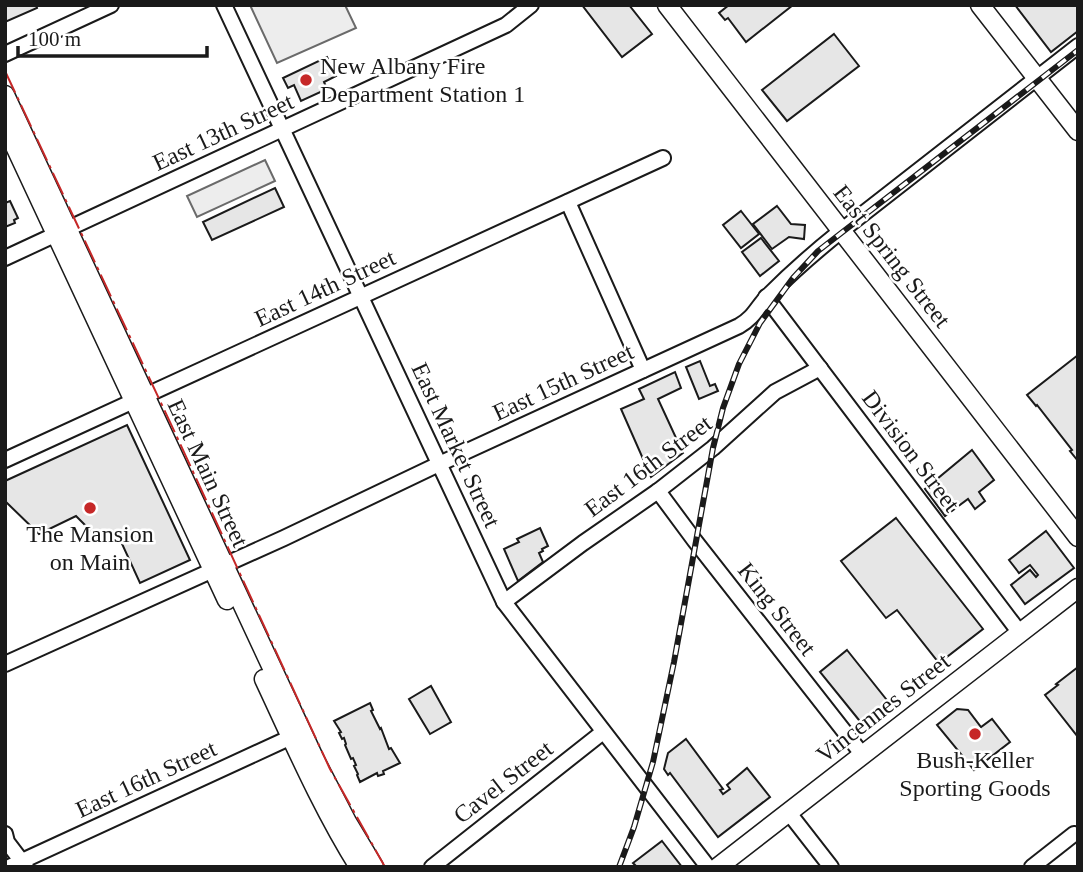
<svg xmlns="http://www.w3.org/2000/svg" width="1083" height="872" viewBox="0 0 1083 872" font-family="'Times New Roman',serif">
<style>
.parking{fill:#ededed;stroke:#6a6a6a;stroke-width:2}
.building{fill:#e6e6e6;stroke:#1a1a1a;stroke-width:2}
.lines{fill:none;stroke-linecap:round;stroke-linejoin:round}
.minor-casing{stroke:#1a1a1a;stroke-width:18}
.major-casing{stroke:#1a1a1a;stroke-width:21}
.minor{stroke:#fff;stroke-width:14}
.major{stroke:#fff;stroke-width:18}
.rail-casing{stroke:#1a1a1a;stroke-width:6}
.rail{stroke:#fff;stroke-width:3.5;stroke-dasharray:10;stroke-linecap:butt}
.power{stroke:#c62828;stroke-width:2;stroke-dasharray:24 5 3.5 5;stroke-linecap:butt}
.poi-dot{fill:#c62828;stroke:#fff;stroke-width:2.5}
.labels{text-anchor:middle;stroke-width:5;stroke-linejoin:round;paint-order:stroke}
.poi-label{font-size:24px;fill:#1a1a1a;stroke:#fff}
.street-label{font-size:24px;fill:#1a1a1a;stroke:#fff}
</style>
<rect width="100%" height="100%" fill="#fff"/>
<g class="parking">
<path d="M250,5H345L356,28L277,63Z"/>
<path d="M265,160L275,181L197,217L187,196Z"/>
</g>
<g class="building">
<path d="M5,5H36L37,8L5,22Z"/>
<path d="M582,5H629L652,34L622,57Z"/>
<path d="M729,5H793L746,42L728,18L725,20L719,13Z"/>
<path d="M1015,5H1078V31L1051,52Z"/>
<path d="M834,34L859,66L787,121L762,90Z"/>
<path d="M327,57L336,76L324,82L327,89L301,101L294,85L288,88L283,78Z"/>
<path d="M275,188L284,207L212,240L203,222Z"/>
<path d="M10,201L18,218L14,220L15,223L5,227V203Z"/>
<path d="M777,206L791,224L805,225L804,239L789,237L772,249L753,224Z"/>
<path d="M741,211L759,234L741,248L723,225Z"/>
<path d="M761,238L779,261L760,276L742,252Z"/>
<path d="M1078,355V461L1070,451L1072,450L1037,405L1036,406L1027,395Z"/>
<path d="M700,361L710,386L715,384L718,391L699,399L686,367Z"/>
<path d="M675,372L681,388L658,399L683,453L651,477L621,409L644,399L639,389Z"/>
<path d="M127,425L190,560L140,583L118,535L102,542L76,516L39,534L5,501V481Z"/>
<path d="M972,450L994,480L979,492L985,501L975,509L968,499L945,516L925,489Z"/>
<path d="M896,518L983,629L939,663L897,610L886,618L841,561Z"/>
<path d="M540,528L548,546L542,549L543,551L539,553L543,562L518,581L504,549L519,542L517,539Z"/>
<path d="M1046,531L1074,568L1025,604L1011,585L1030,570L1036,577L1038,575L1030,565L1019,573L1009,560Z"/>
<path d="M847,650L890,704L863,725L820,672Z"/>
<path d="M1078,667V737L1045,695L1058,685L1056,684Z"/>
<path d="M431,686L451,722L430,734L409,699Z"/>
<path d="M370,703L373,710L371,711L380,729L381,728L389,749L391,748L400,763L383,771L384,774L378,776L377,773L360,782L357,775L358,774L354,766L356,765L353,758L351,759L345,745L346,744L344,738L342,739L339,733L341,732L334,721Z"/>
<path d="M957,709L968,710L981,727L992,719L1010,742L974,770L937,725Z"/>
<path d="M686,739L723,789L720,790L723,794L730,789L727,785L747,768L770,797L718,837L670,773L668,775L664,769L668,753Z"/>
<path d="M662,841L682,867H637L633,863Z"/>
</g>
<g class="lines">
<defs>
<g id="minor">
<path d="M224,5L504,602L708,867"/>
<path d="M5,54L111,5"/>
<path d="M568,202L643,370"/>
<path d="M5,258L506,25L531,5"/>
<path d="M766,297L1020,633"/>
<path d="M5,460L663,158"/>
<path d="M658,491L695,541L862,754"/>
<path d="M504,602L583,543L658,491L713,448L775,392L820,368"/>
<path d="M5,664L284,538L439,464L739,326C756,316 757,306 770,294C792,272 816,251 841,231L1078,46"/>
<path d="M789,813L831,867"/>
<path d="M5,834L7,842L26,867"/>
<path d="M9,867L300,733"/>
<path d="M432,867L603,732"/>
<path d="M1032,867L1074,834"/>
</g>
<g id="major">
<path d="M667,5L1078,537"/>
<path d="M980,5L1078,131"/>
<path d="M5,95L315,760L347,822L374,867"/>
<path d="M5,125L227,600"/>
<path d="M264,679C294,743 322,808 359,867"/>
<path d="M718,867L1078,588"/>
</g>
</defs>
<use href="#minor" class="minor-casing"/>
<use href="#major" class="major-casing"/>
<use href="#minor" class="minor"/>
<use href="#major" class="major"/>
<defs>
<path id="rail" d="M619,867L634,827L653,762L674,662L713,448L723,408L739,364L760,323L793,278L818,251L1078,50"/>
</defs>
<use href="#rail" class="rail-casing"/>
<use href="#rail" class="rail"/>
<path class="power" d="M5,71L177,437L330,769L385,867"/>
</g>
<g class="poi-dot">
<circle cx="306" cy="80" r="7"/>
<circle cx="90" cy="508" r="7"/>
<circle cx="975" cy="734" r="7"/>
</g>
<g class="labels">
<g class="poi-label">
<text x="320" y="74" text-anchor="start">New Albany Fire<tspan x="320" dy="28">Department Station 1</tspan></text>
<text x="90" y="542">The Mansion<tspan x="90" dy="28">on Main</tspan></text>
<text x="975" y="768">Bush-Keller<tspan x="975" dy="28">Sporting Goods</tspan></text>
</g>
<g class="street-label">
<text transform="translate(223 132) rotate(-25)" y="8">East 13th Street</text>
<text transform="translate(892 256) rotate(52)" y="8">East Spring Street</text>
<text transform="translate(325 288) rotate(-25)" y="8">East 14th Street</text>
<text transform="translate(563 382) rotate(-25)" y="8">East 15th Street</text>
<text transform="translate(456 445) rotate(65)" y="8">East Market Street</text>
<text transform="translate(911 451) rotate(53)" y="8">Division Street</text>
<text transform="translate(648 466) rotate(-37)" y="8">East 16th Street</text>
<text transform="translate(208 473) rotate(65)" y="8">East Main Street</text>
<text transform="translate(777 609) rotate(52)" y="8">King Street</text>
<text transform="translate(883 708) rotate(-38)" y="8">Vincennes Street</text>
<text transform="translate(146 779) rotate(-25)" y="8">East 16th Street</text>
<text transform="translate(503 782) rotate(-38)" y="8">Cavel Street</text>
</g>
</g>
<rect width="1083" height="872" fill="none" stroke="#1a1a1a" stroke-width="14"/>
<path d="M18 46v10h189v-10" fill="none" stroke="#1a1a1a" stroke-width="3.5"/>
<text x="28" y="46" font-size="21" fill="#1a1a1a" stroke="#ffffff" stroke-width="5" paint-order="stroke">100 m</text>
</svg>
